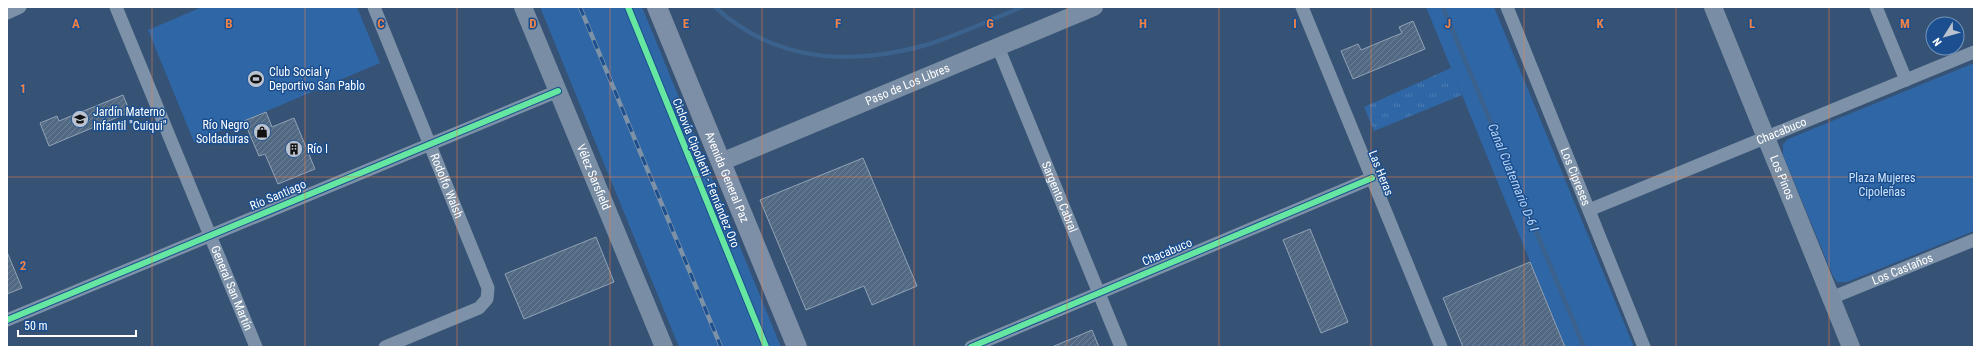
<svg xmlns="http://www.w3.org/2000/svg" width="1981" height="354" viewBox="0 0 1981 354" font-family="'Roboto Condensed',sans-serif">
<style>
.grass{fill:url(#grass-tufts)}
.green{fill:#2f66a5}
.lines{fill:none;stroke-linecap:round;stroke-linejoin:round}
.stream{stroke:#3b618d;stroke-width:4.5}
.building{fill:url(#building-hatch);stroke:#92a2b6}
.street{stroke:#7d92a8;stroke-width:13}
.secondary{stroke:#798da4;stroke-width:18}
.primary{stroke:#7d8ea7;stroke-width:20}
.rail-casing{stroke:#7e92a7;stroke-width:4.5}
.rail{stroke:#1b4f8f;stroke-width:3;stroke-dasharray:9;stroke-linecap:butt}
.cycleway-casing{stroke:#1b4f8f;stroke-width:8}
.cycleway{stroke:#66e7a1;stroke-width:6}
.grid{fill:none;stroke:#ee8249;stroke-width:1;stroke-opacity:0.55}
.labels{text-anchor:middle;stroke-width:3;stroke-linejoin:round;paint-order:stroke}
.poi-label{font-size:12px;fill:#fff;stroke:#1b4f8f;text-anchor:start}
.street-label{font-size:12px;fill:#fff;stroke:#1b4f8f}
.park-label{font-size:12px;fill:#cfe3fa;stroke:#1b4f8f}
.water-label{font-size:13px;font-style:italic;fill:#b5d3f5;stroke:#1b4f8f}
.grid-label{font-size:13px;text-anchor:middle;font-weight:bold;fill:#ee8249;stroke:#1b4f8f;stroke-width:3;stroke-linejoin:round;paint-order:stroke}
</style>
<defs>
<pattern id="grass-tufts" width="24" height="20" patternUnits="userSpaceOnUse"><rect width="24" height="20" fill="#2f66a5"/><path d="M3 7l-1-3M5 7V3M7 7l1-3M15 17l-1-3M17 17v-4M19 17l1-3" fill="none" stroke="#4e7db2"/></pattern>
<pattern id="building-hatch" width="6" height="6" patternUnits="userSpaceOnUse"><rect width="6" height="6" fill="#526984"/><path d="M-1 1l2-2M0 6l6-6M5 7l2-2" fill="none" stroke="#6c8096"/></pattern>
</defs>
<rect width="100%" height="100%" fill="#365274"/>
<path class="grass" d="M1451,68L1462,95L1374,131L1364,107Z"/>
<g class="green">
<path d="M202,7H357L380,63L194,142L148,30Z"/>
<path d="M540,7H642L781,347H679Z"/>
<path d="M1426,7H1494L1634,347H1565Z"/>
<path d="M1974,63V231L1847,282H1837L1833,276L1783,155V144L1788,139Z"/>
</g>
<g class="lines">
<g class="stream">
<path d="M715,7C775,62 851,66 926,45C959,35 990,20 1022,7"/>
<path d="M1443,7L1584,347"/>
</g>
</g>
<g class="building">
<path d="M1413,21L1425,49L1353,79L1341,51L1358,44L1361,50L1402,33L1399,27Z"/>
<path d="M123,95L130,112L49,146L40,123L57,116L59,121Z"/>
<path d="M266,112L272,127L294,118L315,169L278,184L265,154L259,156L244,121Z"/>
<path d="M863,158L917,286L872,305L864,286L806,310L760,200Z"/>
<path d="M1310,229L1348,322L1321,333L1283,240Z"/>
<path d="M596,237L614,282L524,319L505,274Z"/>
<path d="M7,252L22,288L7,294Z"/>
<path d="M1530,262L1565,347H1463L1443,298Z"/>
<path d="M1092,330L1099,347H1052Z"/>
</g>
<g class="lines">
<g class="street">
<path id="s1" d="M116,7L256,347"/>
<path id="s2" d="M374,7L488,288L487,299L479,308L385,347"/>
<path d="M1302,7L1441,347"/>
<path id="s3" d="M1507,7L1644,347"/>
<path d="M1876,7L1906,80"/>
<path d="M7,13L20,7"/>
<path id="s4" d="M998,47L1121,347"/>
<path id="s5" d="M1589,210L1974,52"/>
<path id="s6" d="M1831,298L1974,240"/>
<path d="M7,320L558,91"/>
<path d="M971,347L1372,178"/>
</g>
<g class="secondary">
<path id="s7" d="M523,7L664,347"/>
<path id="s8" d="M1713,7L1851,347"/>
<path id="s9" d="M721,162L1094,7"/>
</g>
<path class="primary" id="s10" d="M657,7L797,347"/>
<defs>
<path id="rail" d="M580,7L721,347"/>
</defs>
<use href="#rail" class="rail-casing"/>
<use href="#rail" class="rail"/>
<defs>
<g id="cycleway">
<path d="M628,7L766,347"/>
<path d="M7,320L558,91"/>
<path d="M971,347L1372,178"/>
</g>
</defs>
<use href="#cycleway" class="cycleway-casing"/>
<use href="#cycleway" class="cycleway"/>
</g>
<path class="grid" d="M152,7V347M305,7V347M457,7V347M610,7V347M762,7V347M914,7V347M1067,7V347M1219,7V347M1371,7V347M1524,7V347M1676,7V347M1829,7V347M7,177H1974"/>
<defs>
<symbol id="stadium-disc" viewBox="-11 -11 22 22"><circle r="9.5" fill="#b9c2ce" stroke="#1b4f8f"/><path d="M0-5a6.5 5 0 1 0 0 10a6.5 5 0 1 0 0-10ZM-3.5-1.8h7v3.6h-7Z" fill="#111"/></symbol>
<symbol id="school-disc" viewBox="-11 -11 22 22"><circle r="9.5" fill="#b9c2ce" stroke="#1b4f8f"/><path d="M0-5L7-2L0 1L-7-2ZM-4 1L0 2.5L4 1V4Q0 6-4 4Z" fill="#111"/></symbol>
<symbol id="shop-disc" viewBox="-11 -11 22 22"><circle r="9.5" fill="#b9c2ce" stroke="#1b4f8f"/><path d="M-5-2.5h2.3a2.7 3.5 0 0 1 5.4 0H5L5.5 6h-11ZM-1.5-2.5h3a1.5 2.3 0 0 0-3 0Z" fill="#111"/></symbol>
<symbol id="building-disc" viewBox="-11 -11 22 22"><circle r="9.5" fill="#b9c2ce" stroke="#1b4f8f"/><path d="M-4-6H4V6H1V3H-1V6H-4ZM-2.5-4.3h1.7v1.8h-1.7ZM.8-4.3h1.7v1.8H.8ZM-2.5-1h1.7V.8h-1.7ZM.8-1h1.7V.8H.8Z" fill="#111"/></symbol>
</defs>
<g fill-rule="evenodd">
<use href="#stadium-disc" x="246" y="69" width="20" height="20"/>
<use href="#school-disc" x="70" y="109" width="20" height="20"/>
<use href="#shop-disc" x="252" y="122" width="20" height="20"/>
<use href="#building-disc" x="284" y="139" width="20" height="20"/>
</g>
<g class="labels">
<g class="poi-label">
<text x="269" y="76">Club Social y<tspan x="269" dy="14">Deportivo San Pablo</tspan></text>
<text x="93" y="116">Jardín Materno<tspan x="93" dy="14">Infantil "Cuiqui"</tspan></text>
<text x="249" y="129" text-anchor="end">Río Negro<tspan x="249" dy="14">Soldaduras</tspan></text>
<text x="307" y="153">Río I</text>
</g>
<g class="street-label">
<text dy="4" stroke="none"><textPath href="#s9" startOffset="202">Paso de Los Libres</textPath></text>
<text dy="4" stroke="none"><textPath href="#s5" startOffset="208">Chacabuco</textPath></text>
<text transform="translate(706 173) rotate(68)" y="4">Ciclovía Cipolletti - Fernández Oro</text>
<text transform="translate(1381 173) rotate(68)" y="4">Las Heras</text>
<text dy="4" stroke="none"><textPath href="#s7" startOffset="184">Vélez Sarsfield</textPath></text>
<text dy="4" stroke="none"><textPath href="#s10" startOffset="184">Avenida General Paz</textPath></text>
<text dy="4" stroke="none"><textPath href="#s3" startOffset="183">Los Cipreses</textPath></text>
<text dy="4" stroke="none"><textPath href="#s8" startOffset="184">Los Pinos</textPath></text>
<text dy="4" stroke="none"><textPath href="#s2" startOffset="193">Rodolfo Walsh</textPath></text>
<text transform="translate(278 195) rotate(-23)" y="4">Río Santiago</text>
<text dy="4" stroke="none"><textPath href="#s4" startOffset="162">Sargento Cabral</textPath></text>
<text transform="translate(1167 252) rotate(-23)" y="4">Chacabuco</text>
<text dy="4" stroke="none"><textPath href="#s6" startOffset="77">Los Castaños</textPath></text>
<text dy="4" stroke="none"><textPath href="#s1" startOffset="304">General San Martín</textPath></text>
</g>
<g class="park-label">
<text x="1882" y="182">Plaza Mujeres<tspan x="1882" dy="14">Cipoleñas</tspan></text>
</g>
<g class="water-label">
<text transform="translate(1514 177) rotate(68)" y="5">Canal Cuaternario D-6 I</text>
</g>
</g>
<g class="grid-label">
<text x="76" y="28">A</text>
<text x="229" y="28">B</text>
<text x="381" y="28">C</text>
<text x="533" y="28">D</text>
<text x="686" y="28">E</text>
<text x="838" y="28">F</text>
<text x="990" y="28">G</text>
<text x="1143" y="28">H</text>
<text x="1295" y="28">I</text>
<text x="1448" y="28">J</text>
<text x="1600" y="28">K</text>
<text x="1752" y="28">L</text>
<text x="1905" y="28">M</text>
<text x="23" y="93">1</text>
<text x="23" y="270">2</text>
</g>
<rect width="1981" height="354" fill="none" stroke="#ffffff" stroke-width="16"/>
<g transform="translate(1945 36) rotate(233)"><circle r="19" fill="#1b4f8f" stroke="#7695bc"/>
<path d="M0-3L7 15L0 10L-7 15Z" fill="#b9c2ce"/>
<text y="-6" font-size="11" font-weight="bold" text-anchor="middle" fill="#ffffff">N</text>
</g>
<path d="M18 330v6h118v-6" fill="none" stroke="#ffffff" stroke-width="2"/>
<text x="24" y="330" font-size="12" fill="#ffffff" stroke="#1b4f8f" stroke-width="3" paint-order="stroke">50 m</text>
</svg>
